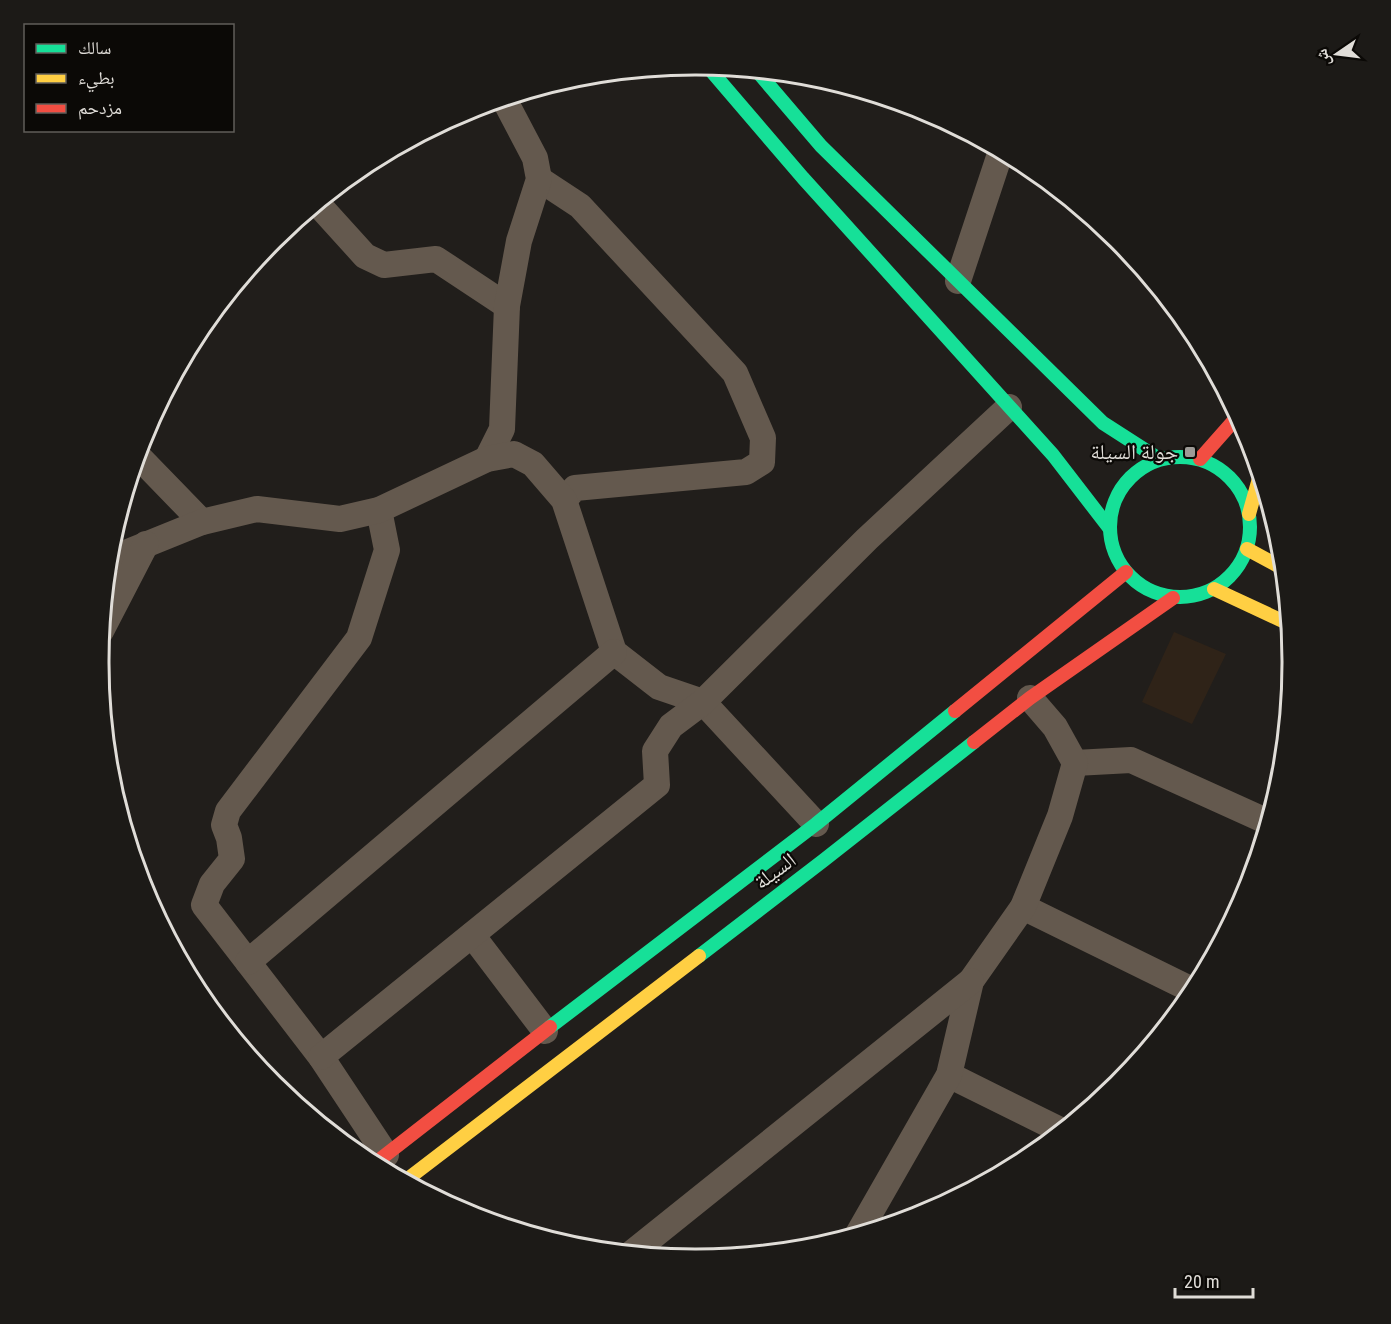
<svg xmlns="http://www.w3.org/2000/svg" width="1391" height="1324" viewBox="0 0 1391 1324" font-family="'Roboto Condensed','Noto Naskh Arabic',sans-serif">
<style>
.commercial{fill:#2f2318}
.lines{fill:none;stroke-linecap:round;stroke-linejoin:round}
.street{stroke:#64594e;stroke-width:26}
.fast{stroke:#16e098;stroke-width:14}
.slow{stroke:#ffcf43;stroke-width:14}
.jam{stroke:#f24e42;stroke-width:14}
.poi-dot{fill:#9d9a96;stroke:#0b0906;stroke-width:2}
.labels{text-anchor:middle;stroke-width:4.5;stroke-linejoin:round;paint-order:stroke}
.poi-label{font-size:21px;fill:#e0ddd8;stroke:#0b0906;text-anchor:end}
.street-label{font-size:21px;fill:#e0ddd8;stroke:#0b0906}
.rim{fill:none;stroke:#e0ddd8;stroke-width:3}
</style>
<rect width="100%" height="100%" fill="#211e1b"/>
<path class="commercial" d="M1174,632L1226,654L1192,724L1142,702Z"/>
<g class="lines">
<g class="street">
<path d="M539,179L580,206L735,373L763,438L762,462L746,472L575,488L564,500"/>
<path d="M317,203L365,256L384,265L436,259L507,306"/>
<path d="M958,281L1001,151"/>
<path d="M137,455L202,522"/>
<path d="M487,459L502,429L507,306L519,241L539,179L535,158L504,99"/>
<path d="M379,510L387,550L359,638L228,811L224,825L229,838L232,859L212,884L204,905L321,1057L386,1155"/>
<path d="M108,560L202,522L257,509L340,519L379,510L487,459L514,454L533,464L564,500L614,652L659,687L703,702L816,824"/>
<path d="M101,631L146,544"/>
<path d="M1075,763L1131,760L1268,822"/>
<path d="M1023,907L1194,991"/>
<path d="M472,935L545,1031"/>
<path d="M248,962L614,652"/>
<path d="M321,1057L657,785L655,751L671,726L703,702L867,539L1009,407"/>
<path d="M949,1075L1062,1131"/>
<path d="M858,1234L949,1075L971,981L1023,907L1060,816L1075,763L1055,727L1030,698"/>
<path d="M632,1253L971,981"/>
</g>
<g class="fast">
<path d="M707,66L803,178L1053,455L1110,529"/>
<path d="M757,71L821,146L1103,423L1159,459"/>
<circle cx="1180" cy="527" r="70"/>
<path d="M699,956L824,860L974,742"/>
<path d="M550,1027L816,824L955,711"/>
</g>
<g class="slow">
<path d="M1249,514L1260,475"/>
<path d="M1247,549L1284,569"/>
<path d="M1214,589L1289,624"/>
<path d="M405,1181L699,956"/>
</g>
<g class="jam">
<path d="M1200,459L1238,416"/>
<path d="M955,711L1126,572"/>
<path d="M974,742L1030,698L1173,598"/>
<path d="M374,1164L550,1027"/>
</g>
</g>
<rect class="poi-dot" x="1184" y="446" width="12" height="12" rx="3"/>
<g class="labels">
<g class="poi-label">
<text x="1178" y="459">جولة السيلة</text>
</g>
<g class="street-label">
<text transform="translate(775 871) rotate(-37)" y="7">السيلة</text>
</g>
</g>
<path d="M0 0H1391V1324H0ZM695 75H696A586 586 0 0 1 1282 661V663A586 586 0 0 1 696 1249H695A586 586 0 0 1 109 663V661A586 586 0 0 1 695 75Z" fill="#1c1a17" fill-rule="evenodd"/>
<path class="rim" d="M695 75H696A586 586 0 0 1 1282 661V663A586 586 0 0 1 696 1249H695A586 586 0 0 1 109 663V661A586 586 0 0 1 695 75Z"/>
<rect x="24" y="24" width="210" height="108" fill="#0b0906" stroke="#605e5a" stroke-width="1.5"/>
<rect x="36" y="44" width="30" height="9" fill="#16e098" stroke="#605e5a" stroke-width="1.5"/>
<text x="78" y="54" font-size="18" fill="#e0ddd8">سالك</text>
<rect x="36" y="74" width="30" height="9" fill="#ffcf43" stroke="#605e5a" stroke-width="1.5"/>
<text x="78" y="84" font-size="18" fill="#e0ddd8">بطيء</text>
<rect x="36" y="104" width="30" height="9" fill="#f24e42" stroke="#605e5a" stroke-width="1.5"/>
<text x="78" y="114" font-size="18" fill="#e0ddd8">مزدحم</text>
<g transform="translate(1337 54) rotate(256)" stroke="#0b0906" stroke-width="4.5" paint-order="stroke">
<path d="M0-4.5L10 22L0 15L-10 22Z" fill="#e0ddd8"/>
<text y="-9" font-size="16" font-weight="bold" text-anchor="middle" fill="#e0ddd8">ش</text>
</g>
<path d="M1175 1288v9h78v-9" fill="none" stroke="#e0ddd8" stroke-width="3"/>
<text x="1184" y="1288" font-size="18" fill="#e0ddd8" stroke="#0b0906" stroke-width="4.5" paint-order="stroke">20 m</text>
</svg>
